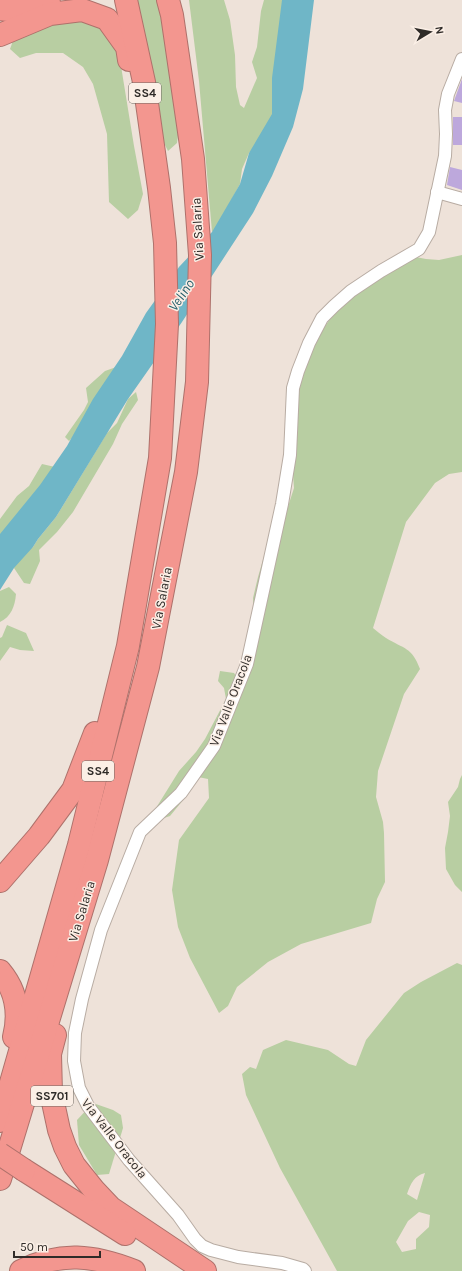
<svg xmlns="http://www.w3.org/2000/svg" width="462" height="1271" viewBox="0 0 462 1271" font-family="Karla,sans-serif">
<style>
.green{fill:#b8cea2;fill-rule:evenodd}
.water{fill:#6fb6c7}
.building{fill:#bda8dc}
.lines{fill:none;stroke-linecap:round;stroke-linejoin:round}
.street-casing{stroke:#b8aca3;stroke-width:14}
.highway-casing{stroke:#ae716b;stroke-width:24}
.street{stroke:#fff;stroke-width:12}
.highway{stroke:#f3968f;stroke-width:22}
.highway-bridge-casing{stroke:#ae716b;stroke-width:24;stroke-linecap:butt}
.highway-bridge{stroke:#f3968f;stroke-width:22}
.labels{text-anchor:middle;stroke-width:3;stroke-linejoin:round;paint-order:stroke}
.shield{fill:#fbefe6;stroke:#6c6661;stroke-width:1}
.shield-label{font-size:12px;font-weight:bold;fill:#2f2b28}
.street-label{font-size:13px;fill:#2f2b28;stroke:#fbefe6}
.water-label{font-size:14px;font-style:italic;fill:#26606d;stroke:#fbefe6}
</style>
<rect width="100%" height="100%" fill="#eee2d9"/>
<g class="green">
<path d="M137,0H158L160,9L179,128L177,143L168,151L164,143Z"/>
<path d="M189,0H224L230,20L235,55L236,87L240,105L244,108L257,78L252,62L257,47L261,11L264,0H290L272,119L263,137L249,153L242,169L240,184L227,208L224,220L212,232L199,81Z"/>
<path d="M73,18L106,29L114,41L121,66L134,146L143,194L138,210L128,219L109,202L107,134L93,84L83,67L63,53H36L20,58L10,49L14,38L31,29Z"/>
<path d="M400,254L426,259L439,260L462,255V472L449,474L435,483L406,522L373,628C377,631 381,635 386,638C404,649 412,647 420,669L404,694L378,771L376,797L383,822L384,833L385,882L377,899L371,923L301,944L268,962L237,987L228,1006L219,1013L190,958L178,927L172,890L179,840L209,798L208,779L198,777L187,783L184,799L170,816L155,821L156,808L179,771L196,752L205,739L226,699L224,688L218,681L220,671L234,673L238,679L254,628L253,598L258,577L274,522L285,516L294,488L292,461L298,394L302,374L315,340L333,315Z"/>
<path d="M119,366L79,431L69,441L65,437L84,410L88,402L86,388L105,371Z"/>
<path d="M136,392L138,400L122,424L113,444L73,512L57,532L39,550L40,561L30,584L24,583L14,568L18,556L33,547L38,539L56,517L107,433L117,423L128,399Z"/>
<path d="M42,464L55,467L0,541V519L17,496L29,486Z"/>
<path d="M9,587L16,594C15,606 11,617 0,622V591Z"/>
<path d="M7,625L26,633L34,651L20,650L10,647L0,661V638L2,637Z"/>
<path d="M462,775V892L455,885L446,869L445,848L448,832L450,816L448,802L458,787L460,779Z"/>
<path d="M457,963L462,965V1271H337L280,1168L246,1095L242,1074L250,1067L256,1069L263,1050L286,1040L328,1050L349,1064L356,1066L366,1040L404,993L421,982ZM425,1173L417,1200L407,1194C411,1183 414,1176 425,1173ZM419,1212L430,1215L429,1227L416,1239V1249L402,1252L396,1242L408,1221Z"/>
<path d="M93,1103L113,1110L121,1115L123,1128L109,1174L97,1175L79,1145L77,1120Z"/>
</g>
<path class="water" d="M282,0H314L303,89L293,127L272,176L253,213L182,322L128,399L56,517L38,539L33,547L14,568L0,590V534L40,485L67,446L93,399L122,356L146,313L179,267L212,232L240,184L249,153L272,114V78Z"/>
<g class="building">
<path d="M462,79V103L454,101Z"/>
<rect x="453" y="117" width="9" height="28"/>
<path d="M450,167L462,170V190L447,185Z"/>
</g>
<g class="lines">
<defs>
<g id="street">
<path d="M437,192L462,199"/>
<path d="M305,1271L303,1269L282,1263L238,1257L211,1250L202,1246L195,1239L178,1215L129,1160L88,1106L79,1088L74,1061L75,1033L82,999L101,930L140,832L181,793L214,746L247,664L282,504L290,455L293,388L298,371L309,343L322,318L334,306L351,291L381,271L419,249L429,232L445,156L446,134L445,110L448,94L462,59"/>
</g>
<g id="highway">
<path d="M0,9C17,12 33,7 49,3"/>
<path d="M0,35L50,14L82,10L107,19L127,47L129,60"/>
<path d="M0,881L39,836L73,790L95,733"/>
<path d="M0,971C16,990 20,1013 14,1037"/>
<path d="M55,1035L50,1054L51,1093L59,1130L65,1147L74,1165L94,1190L111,1208L205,1271"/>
<path d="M0,1121L79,845L128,646L160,458L167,324L165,243L159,188L144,82L126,0"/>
<path d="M24,1170L125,1234"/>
<path d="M0,1179L97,860L148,667L186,472L197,382L200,255L193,159L172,15L168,0"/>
<path d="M21,1271C60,1251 94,1255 134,1271"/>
</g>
</defs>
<use href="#street" class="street-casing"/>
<use href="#highway" class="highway-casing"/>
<use href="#street" class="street"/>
<use href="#highway" class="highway"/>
<defs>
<path id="highway-bridge" d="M0,1154L24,1170"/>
</defs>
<use href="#highway-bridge" class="highway-bridge-casing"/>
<use href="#highway-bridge" class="highway-bridge"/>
</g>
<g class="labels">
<g class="shield">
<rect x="129" y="83" width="32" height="20" rx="3"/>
<rect x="82" y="761" width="32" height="20" rx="3"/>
<rect x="31" y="1086" width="42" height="20" rx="3"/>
</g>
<g class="shield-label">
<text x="145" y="97">SS4</text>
<text x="98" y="775">SS4</text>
<text x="52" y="1100">SS701</text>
</g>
<g class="street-label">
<text transform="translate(197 229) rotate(-93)" y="5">Via Salaria</text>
<text transform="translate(161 598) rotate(-79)" y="5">Via Salaria</text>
<text transform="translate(230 700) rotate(-69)" y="5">Via Valle Oracola</text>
<text transform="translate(81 911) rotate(-73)" y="5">Via Salaria</text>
<text transform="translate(115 1138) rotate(52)" y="5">Via Valle Oracola</text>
</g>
<g class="water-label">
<text transform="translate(181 295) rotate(-56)" y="5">Velino</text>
</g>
</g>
<g transform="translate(430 32) rotate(80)" stroke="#fbefe6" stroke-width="3" paint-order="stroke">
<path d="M0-3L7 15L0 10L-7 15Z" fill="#2f2b28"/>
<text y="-6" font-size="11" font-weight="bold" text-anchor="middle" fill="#2f2b28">N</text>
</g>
<path d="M14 1251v6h86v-6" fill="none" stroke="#2f2b28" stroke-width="2"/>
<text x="20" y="1251" font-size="12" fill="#2f2b28" stroke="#fbefe6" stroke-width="3" paint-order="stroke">50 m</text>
</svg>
